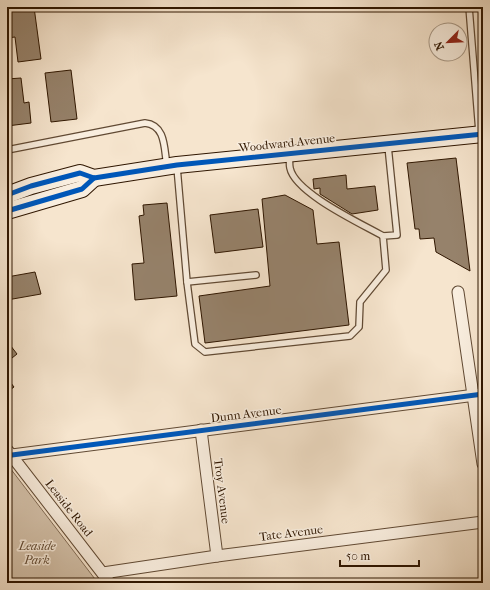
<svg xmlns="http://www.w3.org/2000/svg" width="490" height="590" viewBox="0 0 490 590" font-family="'IM FELL French Canon',serif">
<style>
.green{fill:#d4c2ab;stroke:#826c56}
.building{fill:#96826b;stroke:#2f1600}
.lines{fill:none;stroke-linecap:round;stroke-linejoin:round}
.lane-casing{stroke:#614a34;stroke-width:8}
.street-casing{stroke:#614a34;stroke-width:13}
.secondary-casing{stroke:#2f1600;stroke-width:18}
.lane{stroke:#f9eedf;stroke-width:5.5}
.street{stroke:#f9eedf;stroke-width:11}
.secondary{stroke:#f9eedf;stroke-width:16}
.cycleway-casing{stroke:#f9eedf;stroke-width:8}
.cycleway{stroke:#0057b8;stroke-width:5}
.labels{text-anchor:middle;stroke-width:3;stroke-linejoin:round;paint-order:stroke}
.street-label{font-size:12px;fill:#2f1600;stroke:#f9eedf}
.park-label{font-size:12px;font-style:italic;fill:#614a33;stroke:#f9eedf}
</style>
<rect width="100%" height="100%" fill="#f6e5ce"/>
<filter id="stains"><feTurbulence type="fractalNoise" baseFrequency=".005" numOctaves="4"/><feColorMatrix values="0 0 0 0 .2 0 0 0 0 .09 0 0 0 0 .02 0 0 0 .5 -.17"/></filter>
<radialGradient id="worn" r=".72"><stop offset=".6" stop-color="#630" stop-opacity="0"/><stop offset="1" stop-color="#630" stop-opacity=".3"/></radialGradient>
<path class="green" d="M7,464L98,583H7Z"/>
<g class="building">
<path d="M34,7L41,59L18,62L15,37L7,38V10Z"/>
<path d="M71,70L77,119L51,122L45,73Z"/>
<path d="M21,78L24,103L29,102L31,123L7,126V79Z"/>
<path d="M456,158L470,271L436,252L434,238L420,239L419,229H415L407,163Z"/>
<path d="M346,175L347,189L375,186L378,210L352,214L320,194V188L314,189L313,179Z"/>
<path d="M285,195L313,210L317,244L339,242L349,325L205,343L199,296L270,286L262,199Z"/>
<path d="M167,203L177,296L135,300L132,264L144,263L139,216L144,215L143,205Z"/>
<path d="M258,209L263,247L215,253L210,215Z"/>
<path d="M35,272L41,294L7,300V277Z"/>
<path d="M7,341L17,354L7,362Z"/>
<path d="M7,378L14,387L7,392Z"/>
</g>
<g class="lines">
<defs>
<g id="lane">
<path d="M469,7L479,132"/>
<path d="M7,150L145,123C166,125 164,149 167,166"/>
<path d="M289,155C290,159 289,164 290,168C295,193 360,223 383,236"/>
<path d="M177,167L187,282L195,344L205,352L350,336L359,327L360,302L386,270L383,236L397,235L388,146"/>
<path d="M187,282L256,275"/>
</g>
<g id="street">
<path d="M458,292L483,464"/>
<path d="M201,430L217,556"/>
<path d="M8,451L110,583"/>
<path d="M12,455L483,394"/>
<path d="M103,573L217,556L483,522"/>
</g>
<g id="secondary">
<path d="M7,195L31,186L80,173L94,178L177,165L483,134"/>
<path d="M7,211L82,189L94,178"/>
</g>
</defs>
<use href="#lane" class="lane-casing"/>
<use href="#street" class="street-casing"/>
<use href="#secondary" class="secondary-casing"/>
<use href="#lane" class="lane"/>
<use href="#street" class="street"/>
<use href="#secondary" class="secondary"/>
<defs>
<g id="cycleway">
<path d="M7,195L31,186L80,173L94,178L177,165L483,134"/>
<path d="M7,211L82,189L94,178"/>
<path d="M12,455L483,394"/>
</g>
</defs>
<use href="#cycleway" class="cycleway-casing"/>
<use href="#cycleway" class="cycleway"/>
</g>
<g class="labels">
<g class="street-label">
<text transform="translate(287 143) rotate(-6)" y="4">Woodward Avenue</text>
<text transform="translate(246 414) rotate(-7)" y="4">Dunn Avenue</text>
<text transform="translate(222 491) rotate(83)" y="4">Troy Avenue</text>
<text transform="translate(69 508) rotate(52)" y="4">Leaside Road</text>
<text transform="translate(291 533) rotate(-7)" y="4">Tate Avenue</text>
</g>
<g class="park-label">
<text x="37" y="550">Leaside<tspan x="37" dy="14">Park</tspan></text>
</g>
</g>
<rect width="490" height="590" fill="none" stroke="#f6e5ce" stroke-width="24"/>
<rect x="8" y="8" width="474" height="574" fill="none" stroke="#2f1600" stroke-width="2"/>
<rect x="12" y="12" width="466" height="566" fill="none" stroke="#2f1600"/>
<g transform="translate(448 42) rotate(246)"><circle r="19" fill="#f9eedf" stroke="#a89886"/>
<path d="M0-3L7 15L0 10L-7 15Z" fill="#8f2418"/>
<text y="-6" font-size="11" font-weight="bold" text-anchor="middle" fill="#2f1600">N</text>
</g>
<path d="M340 560v6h79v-6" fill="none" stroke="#2f1600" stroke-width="2"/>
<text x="346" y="560" font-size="12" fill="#2f1600" stroke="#f9eedf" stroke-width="3" paint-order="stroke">50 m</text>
<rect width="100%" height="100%" filter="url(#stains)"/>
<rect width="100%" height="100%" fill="url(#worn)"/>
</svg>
